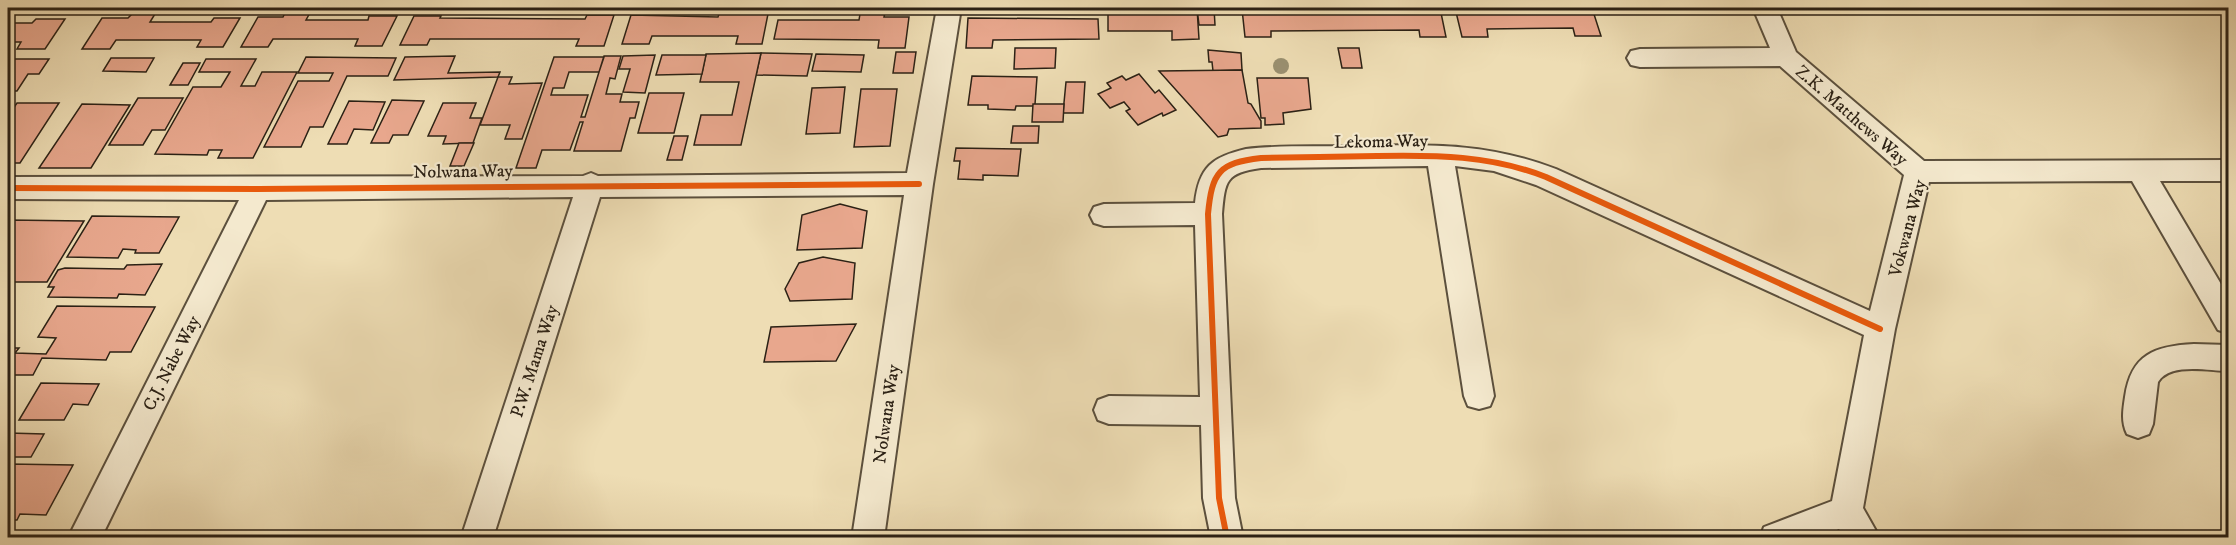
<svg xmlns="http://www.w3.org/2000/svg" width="2236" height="545" viewBox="0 0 2236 545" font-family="'IM FELL DW Pica',serif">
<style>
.building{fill:#e8a78d;stroke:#2b2115;stroke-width:1.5}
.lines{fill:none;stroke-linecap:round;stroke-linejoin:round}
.minor-casing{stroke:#5c503d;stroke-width:4}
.minor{fill:#f4e9ce;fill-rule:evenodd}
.cycleway-casing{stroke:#f4e9ce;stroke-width:10}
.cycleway{stroke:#e8590c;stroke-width:6}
.tree{fill:#9a9070}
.labels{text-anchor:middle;stroke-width:4.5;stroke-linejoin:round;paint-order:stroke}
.street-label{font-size:18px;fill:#2b2115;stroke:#f4e9ce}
</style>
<rect width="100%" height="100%" fill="#eeddb4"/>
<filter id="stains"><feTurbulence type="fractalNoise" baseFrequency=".00333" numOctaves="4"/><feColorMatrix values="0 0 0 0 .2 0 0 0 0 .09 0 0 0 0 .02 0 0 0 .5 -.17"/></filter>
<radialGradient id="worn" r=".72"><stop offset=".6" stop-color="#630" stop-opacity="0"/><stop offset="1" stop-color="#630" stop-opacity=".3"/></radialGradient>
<g class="building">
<path d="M721,8H747L745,14H768L762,44H736L738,36H652L649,44H622L631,15L718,17Z"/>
<path d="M861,8H886L884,17H909L905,48H878L879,40L774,39L778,20H859Z"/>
<path d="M1172,8H1197L1199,39L1172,40V31H1108V12H1172Z"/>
<path d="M1197,8H1214L1215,25H1199Z"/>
<path d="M1414,8H1440L1446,37H1420L1419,30L1271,31V37H1245L1242,9H1268V12L1414,11Z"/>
<path d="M1455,8H1482V10L1592,8L1601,36H1575L1573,28L1487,29L1488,37H1462Z"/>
<path d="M286,11H311L306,20H368L369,16H397L382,46H355L358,39H273L268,47H241L258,17H283Z"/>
<path d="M132,14H155L150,22H211L214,18H240L223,47H197L201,40H116L110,49H82L102,18H128Z"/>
<path d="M587,15H614L604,46H576L579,39H430L427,45H400L414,16H441L440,18L585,19Z"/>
<path d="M968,18L1098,19L1099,39L993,40L992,48H966Z"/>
<path d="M36,19H65L45,49H17L21,42H8V23H32Z"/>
<path d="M1015,48H1056L1055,68L1014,69Z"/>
<path d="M1338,48H1359L1362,68H1342Z"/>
<path d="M1208,50L1241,53L1242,70L1213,71L1212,62H1209Z"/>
<path d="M896,52H916L913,73H893Z"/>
<path d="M761,53L812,54L807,76L756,75Z"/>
<path d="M761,53L741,145H694L701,115H732L739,82H700L706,54Z"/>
<path d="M816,54L864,55L861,72L812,71Z"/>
<path d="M655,55L645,93L623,92L630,69H619L623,56Z"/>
<path d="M662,55H706L702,74L656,75Z"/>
<path d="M455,56L448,73L500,72L498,77L394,80L405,57Z"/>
<path d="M604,56H621L615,79L610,78L606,94H622L620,102H639L635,118H630L621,151H574L583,122H580L570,150H542L536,168H516L554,57H604L599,72H569L564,88H553L551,95H588L581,117H585Z"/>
<path d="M306,57L396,58L388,76H347L323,127H310L301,147H264L298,81H329L333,73H298Z"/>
<path d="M111,58H154L146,72L103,71Z"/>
<path d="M9,59H49L39,74H28L17,91H8Z"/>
<path d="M206,59H256L241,86H255L262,72H297L253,158H218L222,150H209L207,155L155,154L193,87H221L230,72H199Z"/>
<path d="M183,63H200L188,85H170Z"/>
<path d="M1242,70L1248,103L1251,104L1261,121V128L1229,129L1227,135L1218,137L1159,71Z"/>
<path d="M1139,74L1155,93L1159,90L1176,110L1163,116L1162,113L1138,125L1126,111L1130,109L1124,102L1110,108L1098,94L1111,88L1107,83L1122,76L1126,80Z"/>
<path d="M972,76L1037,77L1035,104L1033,106H1016L1015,110L988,109V105H968Z"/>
<path d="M498,77H512L509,84L542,83L522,139H505L510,125H480Z"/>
<path d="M1257,78H1308L1311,109L1283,113L1284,124L1265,125V118H1261Z"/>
<path d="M1066,82H1085L1083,113H1063Z"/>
<path d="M845,87L840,133L806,134L812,88Z"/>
<path d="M861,89H897L890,146L854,147Z"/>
<path d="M649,93H684L674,133H638Z"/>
<path d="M138,98H183L165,130H152L143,145H109Z"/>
<path d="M392,100L424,101L408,135H393L389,143H371Z"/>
<path d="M349,101L385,102L373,130L354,129L347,144H328Z"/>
<path d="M17,103H59L20,163H8V116Z"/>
<path d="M443,103H476L470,118H482L473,143L443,144L446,136H428Z"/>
<path d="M82,104L130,105L91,168H39Z"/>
<path d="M1033,104H1064L1063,122H1032Z"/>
<path d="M1013,126H1039L1038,143H1011Z"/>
<path d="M674,136H688L682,160H667Z"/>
<path d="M459,143H474L464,166H450Z"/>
<path d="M956,148L1021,149L1018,176L983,175V180L958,179L960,161H954Z"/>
<path d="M840,204L867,211L862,248L797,250L802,215Z"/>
<path d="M92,216L179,217L159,253H135L136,250L123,249L118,258L67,257Z"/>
<path d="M8,220L84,221L47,282H8V266L14,255H8Z"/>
<path d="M823,257L855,263L852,299L790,301L785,289L799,263Z"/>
<path d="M162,264L145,295L119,294L117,298L48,297L54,287H48L58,270L65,268L124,269L127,265Z"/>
<path d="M57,306L155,307L131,352H110L106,360L42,358L33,375H8V348H19L15,353L46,354L56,338L38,337Z"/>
<path d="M856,324L836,361L764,362L771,327Z"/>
<path d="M41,383L99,384L88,405L73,404L64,420H19Z"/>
<path d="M8,433L44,434L31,457H8Z"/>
<path d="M8,464L73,465L46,515L20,514L17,520H8Z"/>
</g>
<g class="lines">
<defs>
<g id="minor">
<path d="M937,8H961L933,184L884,538H852L904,195L600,197L493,538H461L573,197L266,200L101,538H68L239,200L8,199V177L583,176L591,173L598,176L907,173Z"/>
<path d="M1753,8H1777L1796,52L1924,161L2228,160V181H2160L2228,296V333L2218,330L2132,181L1929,182L1895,329L1863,508L1880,538H1845L1839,529L1817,538H1760L1764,527L1832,501L1864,335L1536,185L1494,171L1455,166L1494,396L1490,406L1479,409L1468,406L1464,396L1428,166L1261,168C1226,173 1225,180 1222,214L1235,498L1243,538H1211L1203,498L1201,425L1109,424L1098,420L1094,410L1098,400L1109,396L1200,397L1195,225L1104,226L1094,223L1090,215L1094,207L1104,204L1195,203C1199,167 1212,157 1246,149C1279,145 1314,147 1347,146C1423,145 1483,141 1556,169L1870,311L1904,175L1780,66L1640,67L1631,65L1627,58L1631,51L1640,49L1770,48Z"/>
<path d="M2194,344L2228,345V371C2209,371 2170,362 2158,382L2153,424L2149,434L2138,438L2127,434C2121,422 2123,410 2125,397C2131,354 2155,346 2194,344Z"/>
</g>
</defs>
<use href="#minor" class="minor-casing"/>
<use href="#minor" class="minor"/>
<defs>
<g id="cycleway">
<path d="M8,188L258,189L919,184"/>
<path d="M1227,538L1219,498L1208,214C1212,172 1219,163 1261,158C1300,157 1338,157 1377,156C1436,155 1490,155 1546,177L1880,329"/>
</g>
</defs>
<use href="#cycleway" class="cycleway-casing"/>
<use href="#cycleway" class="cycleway"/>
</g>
<circle class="tree" cx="1281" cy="66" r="8"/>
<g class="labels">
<g class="street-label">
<text transform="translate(1852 115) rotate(41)" y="6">Z.K. Matthews Way</text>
<text transform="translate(1381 141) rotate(-1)" y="6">Lekoma Way</text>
<text transform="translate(463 171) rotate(-1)" y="6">Nolwana Way</text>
<text transform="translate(1907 228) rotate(-75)" y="6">Vokwana Way</text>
<text transform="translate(534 361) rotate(-72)" y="6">P.W. Mama Way</text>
<text transform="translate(171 363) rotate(-63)" y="6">C.J. Nabe Way</text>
<text transform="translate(886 414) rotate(-82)" y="6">Nolwana Way</text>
</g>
</g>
<rect width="2236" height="545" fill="none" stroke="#eeddb4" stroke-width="30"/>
<rect x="9" y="9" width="2218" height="527" fill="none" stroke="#2b2115" stroke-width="3"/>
<rect x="15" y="15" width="2206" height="515" fill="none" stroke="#2b2115" stroke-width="1.5"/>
<rect width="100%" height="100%" filter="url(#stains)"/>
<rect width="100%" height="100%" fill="url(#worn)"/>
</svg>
